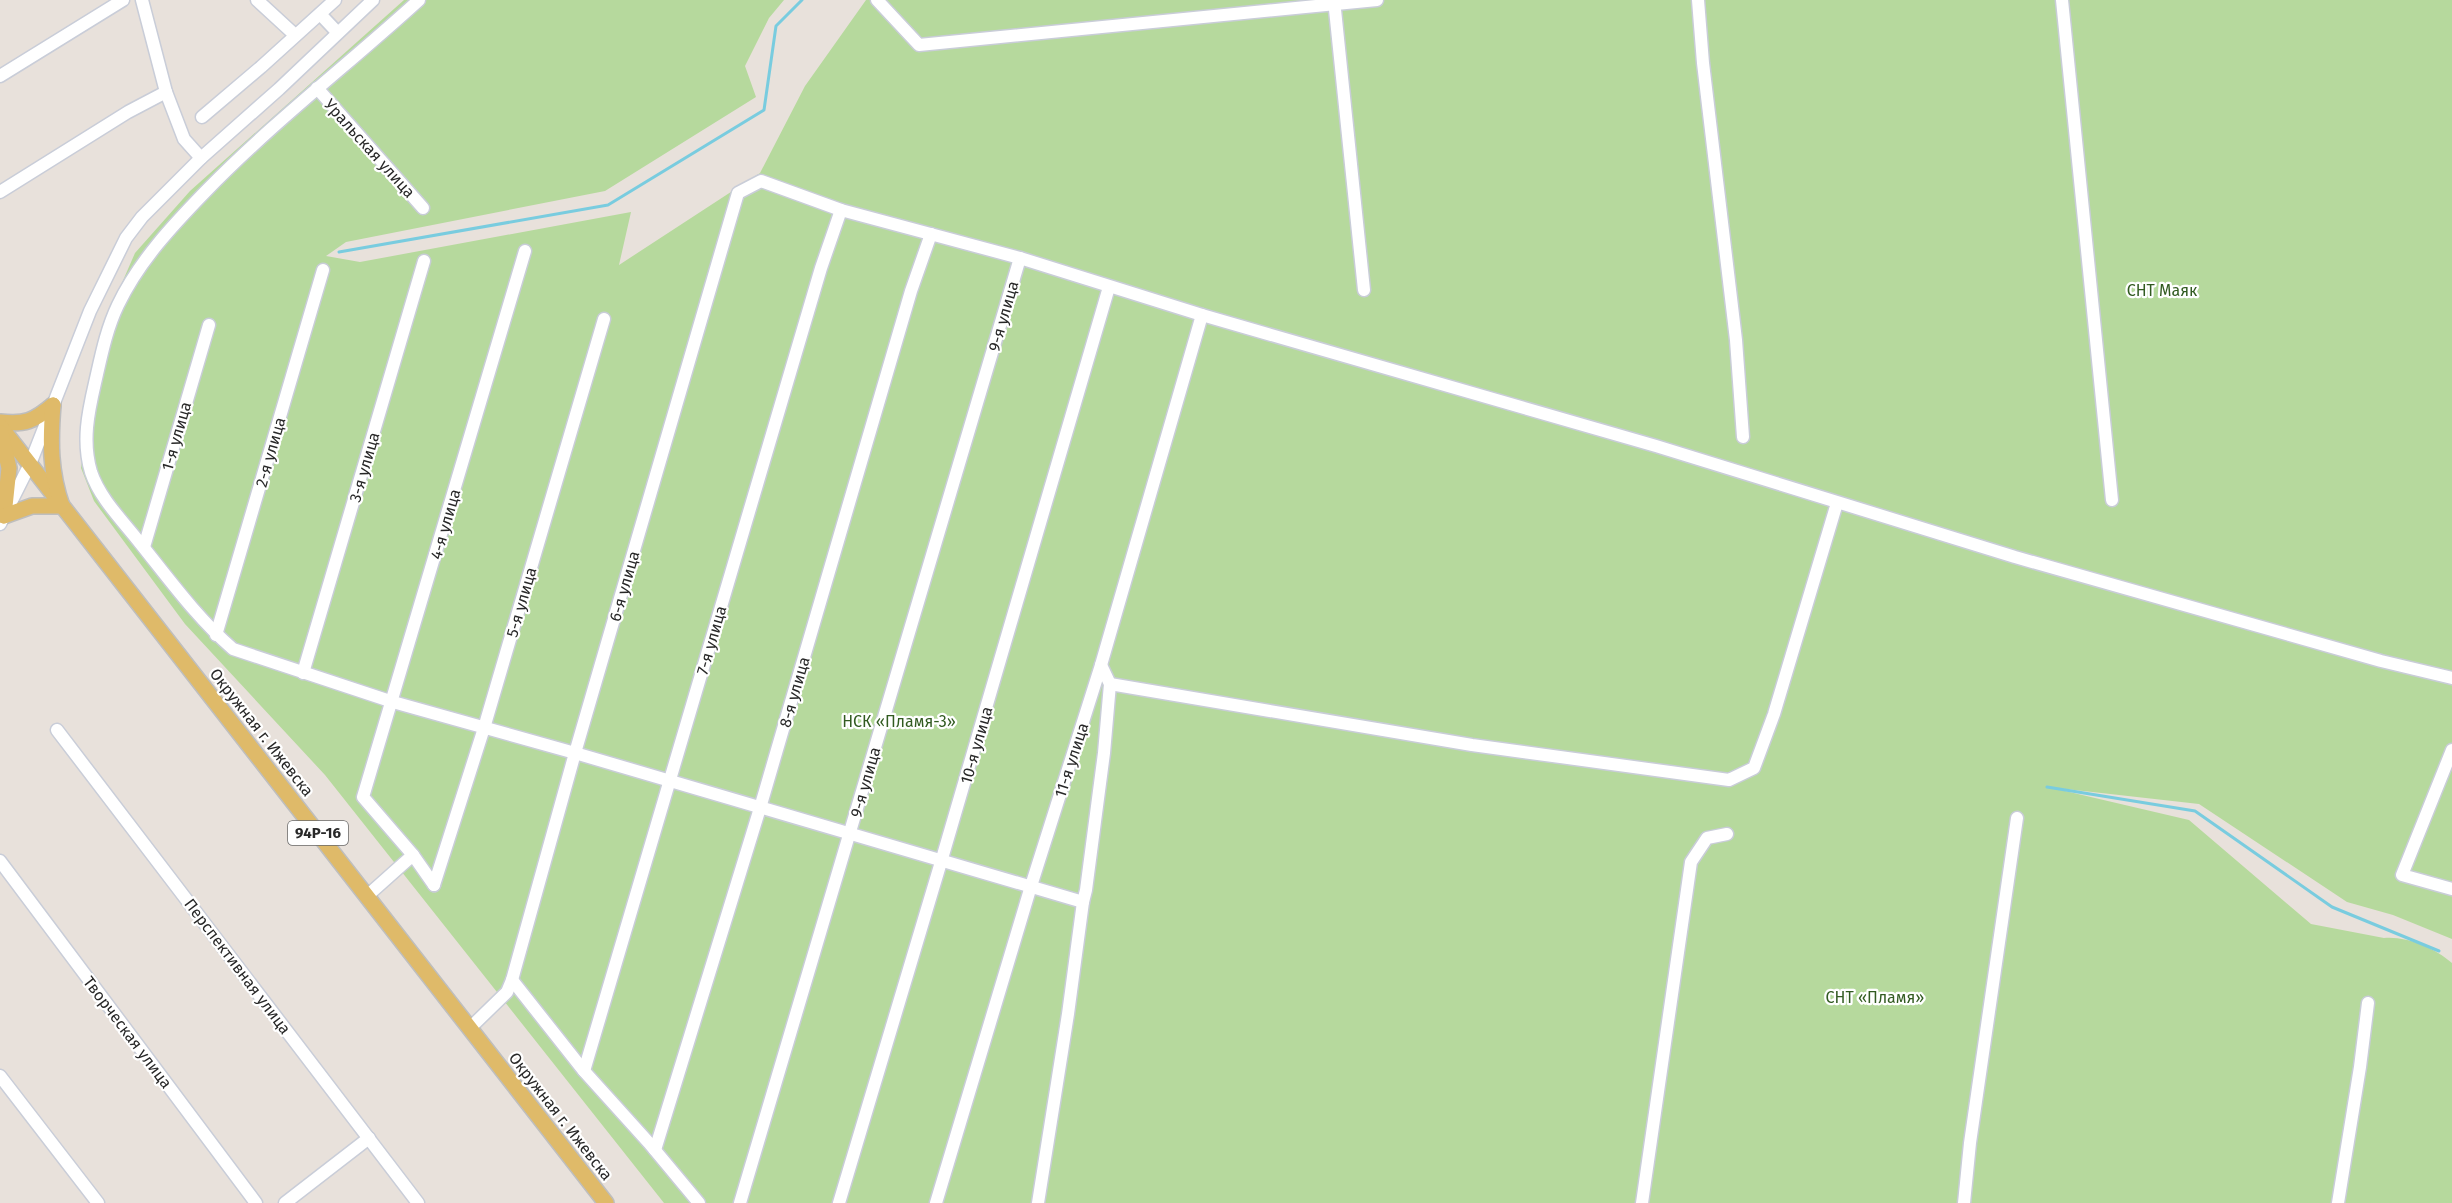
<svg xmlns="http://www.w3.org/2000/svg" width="2452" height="1203" viewBox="0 0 2452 1203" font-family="'Fira Sans',sans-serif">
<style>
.green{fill:#b6d99d}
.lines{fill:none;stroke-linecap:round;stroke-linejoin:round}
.stream{stroke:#79ccdf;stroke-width:3}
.minor-casing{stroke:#c9cdd8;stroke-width:15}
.major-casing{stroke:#bebebe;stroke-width:18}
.minor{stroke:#fff;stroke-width:12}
.major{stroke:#dfba69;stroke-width:15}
.labels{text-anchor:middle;stroke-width:4.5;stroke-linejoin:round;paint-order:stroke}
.shield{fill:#fff;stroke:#686868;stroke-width:1.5}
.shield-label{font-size:15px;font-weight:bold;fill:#282828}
.street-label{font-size:16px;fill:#282828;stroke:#fff}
.park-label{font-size:16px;fill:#325b21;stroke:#fff}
</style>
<rect width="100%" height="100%" fill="#e8e1db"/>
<path class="green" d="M404,0H784L769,18L745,66L756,97L605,191L346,242L326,256L360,262L631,212L619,265L760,173L805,86L866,0H2452V939L2393,915L2347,902L2199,804L2048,787L2189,820L2311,924L2384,938C2407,936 2435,948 2452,963V1203H664L325,775L185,624L94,501L81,468L101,331L135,253L190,191Z"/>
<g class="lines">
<g class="stream">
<path d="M339,252L608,205L764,110L776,26L802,0"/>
<path d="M2047,787L2195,811L2332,907L2439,951"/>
</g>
<defs>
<g id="minor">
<path d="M142,0L166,92L184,139L201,158"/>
<path d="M257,0L295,35"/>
<path d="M419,0C349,64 273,122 206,191C173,225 139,261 118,305C106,330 101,357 95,383C88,413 82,442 91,472C100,499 123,521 140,543C169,579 197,618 233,649L393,702L575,753L1083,902L1086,890L1104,753L1110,684L1101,665"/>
<path d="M877,0L919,45L1377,0"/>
<path d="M1334,0L1364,290"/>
<path d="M1698,0L1703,63L1736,340L1743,437"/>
<path d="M2062,0L2112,500"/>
<path d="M320,14L337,32"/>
<path d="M0,76L123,0"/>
<path d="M317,88L423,208"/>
<path d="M202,117L261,67L335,0"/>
<path d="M0,192L128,112L166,92"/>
<path d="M0,524L30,464L90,311L126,238L142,217L201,158L279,89L373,0"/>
<path d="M144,547L209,325"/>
<path d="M216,635L323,270"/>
<path d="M303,673L424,261"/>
<path d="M1110,684L1472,745L1729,780L1754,768L1774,714L1837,503"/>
<path d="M57,730L418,1203"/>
<path d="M2452,750L2402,875L2452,889"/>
<path d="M413,855L363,797L525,251"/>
<path d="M0,861L256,1203"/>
<path d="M434,885L484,728L604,319"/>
<path d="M367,896L413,855L434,885"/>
<path d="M512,980L584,1071L649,1143L699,1203"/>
<path d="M470,1028L507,992L512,980L575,753L738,193L761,181L841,210L1020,258L1202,315L1656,446L2015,557L2381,661L2452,678"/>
<path d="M584,1071L821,268L841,210"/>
<path d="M0,1076L98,1203"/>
<path d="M655,1150L760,808L911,291L931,234"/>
<path d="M285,1203L369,1138"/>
<path d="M740,1203L1020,258"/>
<path d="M839,1203L941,862L1109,287"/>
<path d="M936,1203L1031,886L1101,665L1202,315"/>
<path d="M1038,1203L1068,1014L1083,902"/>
<path d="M1642,1203L1691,862L1707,838L1727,834"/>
<path d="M1964,1203L1970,1143L2017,818"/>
<path d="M2338,1203L2360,1067L2368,1003"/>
</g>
<g id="major">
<path d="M0,422C25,425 34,421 53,405"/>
<path d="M0,426L606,1203"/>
<path d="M1,433L9,468L4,516"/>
<path d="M4,516L32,506H62C50,472 50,441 53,405"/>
</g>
</defs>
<use href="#minor" class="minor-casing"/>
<use href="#major" class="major-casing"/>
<use href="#minor" class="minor"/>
<use href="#major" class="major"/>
</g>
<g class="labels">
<rect class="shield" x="288" y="821" width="60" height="24" rx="4.5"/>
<g class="shield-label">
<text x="318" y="838">94Р-16</text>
</g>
<g class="street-label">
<text transform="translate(370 148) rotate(48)" y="6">Уральская улица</text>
<text transform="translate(1003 316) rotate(-74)" y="6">9-я улица</text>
<text transform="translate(176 436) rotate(-74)" y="6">1-я улица</text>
<text transform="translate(270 452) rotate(-74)" y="6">2-я улица</text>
<text transform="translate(364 467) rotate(-74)" y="6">3-я улица</text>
<text transform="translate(445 524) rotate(-74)" y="6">4-я улица</text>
<text transform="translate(624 586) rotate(-74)" y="6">6-я улица</text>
<text transform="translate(521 602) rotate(-74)" y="6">5-я улица</text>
<text transform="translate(711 640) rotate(-74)" y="6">7-я улица</text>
<text transform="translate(794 692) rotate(-74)" y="6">8-я улица</text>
<text transform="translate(262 732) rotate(52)" y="6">Окружная г. Ижевска</text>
<text transform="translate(976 745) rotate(-74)" y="6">10-я улица</text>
<text transform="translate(1071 760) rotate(-72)" y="6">11-я улица</text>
<text transform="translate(865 782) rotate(-74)" y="6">9-я улица</text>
<text transform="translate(238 966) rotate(53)" y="6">Перспективная улица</text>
<text transform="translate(128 1032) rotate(53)" y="6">Творческая улица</text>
<text transform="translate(561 1116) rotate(52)" y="6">Окружная г. Ижевска</text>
</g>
<g class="park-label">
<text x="2162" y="296">СНТ Маяк</text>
<text x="899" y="727">НСК «Пламя-3»</text>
<text x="1875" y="1003">СНТ «Пламя»</text>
</g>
</g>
</svg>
